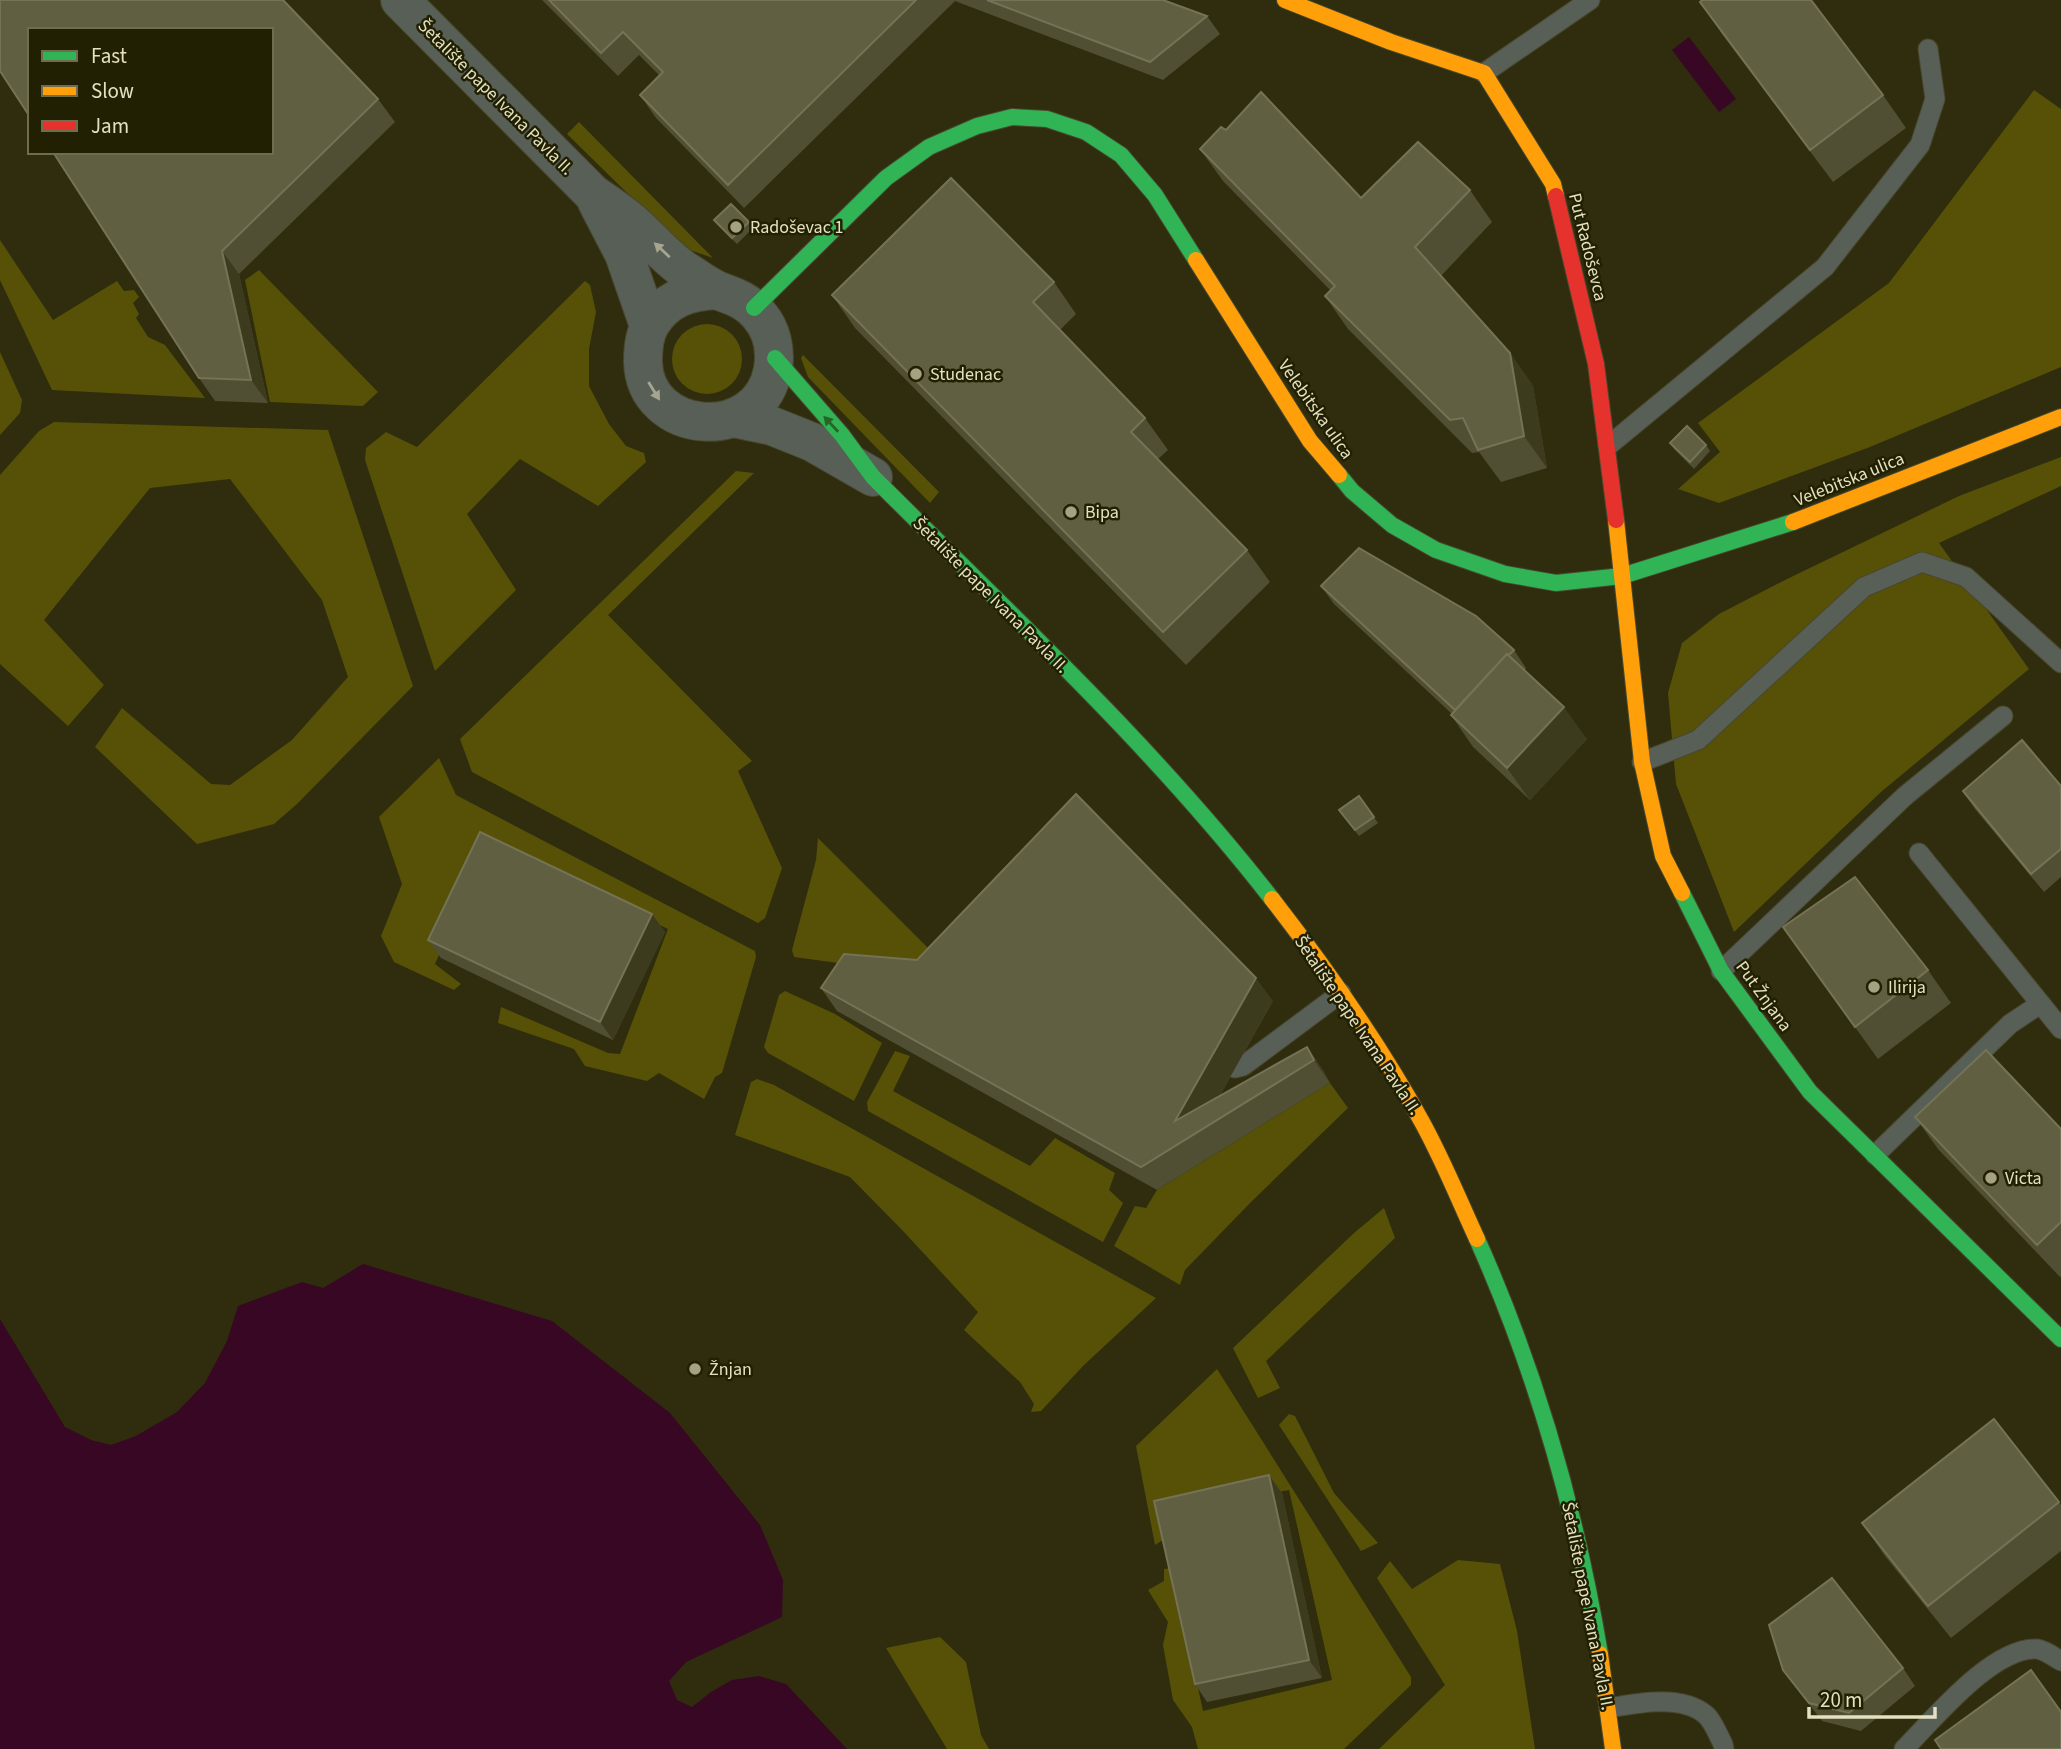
<svg xmlns="http://www.w3.org/2000/svg" width="2061" height="1749" viewBox="0 0 2061 1749" font-family="'Source Sans 3',sans-serif">
<style>
.green{fill:#565107}
.water{fill:#370724}
.lines{fill:none;stroke-linecap:round;stroke-linejoin:round}
.lane-casing{stroke:#49472d;stroke-width:21}
.street-casing{stroke:#49472d;stroke-width:40}
.fast-casing{stroke:#49472d;stroke-width:18}
.slow-casing{stroke:#49472d;stroke-width:18}
.jam-casing{stroke:#49472d;stroke-width:18}
.lane{stroke:#575f57;stroke-width:19}
.street{stroke:#575f57;stroke-width:38}
.fast{stroke:#30b455;stroke-width:16}
.slow{stroke:#ff9f0a;stroke-width:16}
.jam{stroke:#e5322d;stroke-width:16}
.wall{fill:#514f33}
.shaded-wall{fill:#3d3b1e}
.building{fill:#615f42;stroke:#757355;stroke-width:2}
.oneway{fill:#a4a690}
.oneway2{fill:#286328}
.poi-dot{fill:#a4a281;stroke:#222003;stroke-width:2.5}
.labels{text-anchor:middle;stroke-width:5;stroke-linejoin:round;paint-order:stroke}
.street-label{font-size:18px;fill:#e3e1bf;stroke:#222003}
.poi-label{font-size:18px;fill:#e3e1bf;stroke:#222003;text-anchor:start}
</style>
<rect width="100%" height="100%" fill="#2f2d0e"/>
<g class="green">
<path d="M2034,90L2061,109V367L1870,447L1719,503L1678,489L1720,452L1698,423L1889,283Z"/>
<path d="M579,122L713,258L687,249L670,235L567,134Z"/>
<path d="M0,240L53,320L117,281L124,291L134,290L139,297L133,303L139,314L136,318L148,337L165,345L205,398L52,390L0,280Z"/>
<path d="M259,270L378,392L363,406L270,402L245,280Z"/>
<path d="M585,281L590,285L596,312L589,349V386L609,424L626,446L644,453L646,462L598,506L520,459L467,514L516,590L435,671L365,460L366,448L386,432L417,447Z"/>
<circle cx="707" cy="359" r="35"/>
<path d="M0,352L22,400L20,413L0,435Z"/>
<path d="M803,355L939,492L930,503L808,377L801,358Z"/>
<path d="M54,422L328,430L413,686L297,804L274,824L197,844L95,747L122,708L211,784L230,785L292,740L348,677L322,600L230,479L150,488L44,620L104,685L68,726L0,664V475L39,431Z"/>
<path d="M2061,457V486L1939,543L2029,669L1881,792L1734,932L1676,784L1668,693L1682,643L1719,614L1787,579L1959,496Z"/>
<path d="M736,471L754,473L608,615L752,761L738,771L782,868L765,918L758,923L472,772L460,739Z"/>
<path d="M439,758L456,795L755,951L756,957L722,1073L715,1077L704,1099L659,1073L647,1081L585,1066L574,1049L498,1023L501,1007L608,1053L620,1054L668,929L490,841L435,964L461,984L454,990L394,962L381,936L402,884L379,817Z"/>
<path d="M818,838L932,952L926,975L794,957L792,950L816,860Z"/>
<path d="M785,991L835,1014L882,1043L854,1101L768,1053L764,1047L779,995Z"/>
<path d="M895,1051L910,1056L893,1091L1030,1166L1055,1138L1115,1173L1109,1190L1123,1203L1103,1242L868,1111L867,1102Z"/>
<path d="M757,1079L774,1085L1156,1298L1083,1366L1041,1411L1031,1412L1034,1404L1020,1382L964,1330L978,1312L904,1232L850,1177L735,1135L751,1082Z"/>
<path d="M1330,1083L1348,1108L1251,1202L1185,1270L1180,1285L1114,1246L1135,1206L1146,1208L1157,1190Z"/>
<path d="M1384,1208L1395,1238L1266,1361L1280,1388L1258,1398L1233,1348L1354,1233Z"/>
<path d="M1217,1369L1411,1677V1685L1344,1749H1198L1192,1727L1173,1700L1163,1645L1168,1622L1148,1590L1164,1581V1569L1172,1568L1203,1711L1332,1680L1289,1490L1163,1514L1166,1538L1155,1545L1136,1446Z"/>
<path d="M1289,1414L1295,1416L1334,1493L1378,1543L1361,1551L1279,1425Z"/>
<path d="M1458,1560L1500,1564L1517,1631L1535,1749H1379L1445,1685L1377,1578L1390,1561L1412,1589Z"/>
<path d="M940,1637L966,1662L981,1735L989,1749H947L886,1648Z"/>
</g>
<g class="water">
<path d="M1689,37L1736,99L1719,112L1672,50Z"/>
<path d="M363,1264L552,1321L670,1413L760,1525L783,1580L782,1617L686,1662L669,1681L677,1700L692,1707L711,1692L732,1680L759,1676L786,1684L847,1749H0V1319L65,1427L91,1440L111,1445L136,1436L177,1412L205,1383L227,1341L238,1306L302,1282L323,1288Z"/>
</g>
<g class="lines">
<defs>
<g id="lane">
<path d="M1484,73L1590,0"/>
<path d="M1608,446L1825,267L1920,145L1935,99L1928,49"/>
<path d="M1642,762L1698,740L1864,587L1922,562L1966,577L2061,663"/>
<path d="M1919,853L2061,1029"/>
<path d="M1721,971L1905,796L2003,716"/>
<path d="M1235,1068L1243,1066L1341,993"/>
<path d="M1875,1155L2010,1024L2040,1004"/>
<path d="M1609,1708C1637,1703 1682,1694 1706,1715C1713,1721 1718,1735 1723,1744L1724,1749"/>
<path d="M1904,1749C1934,1719 1992,1647 2037,1649C2045,1650 2054,1657 2061,1661"/>
</g>
<g id="street">
<path d="M400,0L593,194C605,202 617,210 628,219C647,234 663,255 683,269C694,276 707,286 719,291C735,297 748,301 759,315C772,330 776,350 773,369C760,445 644,436 643,361C643,348 644,336 650,325C665,299 689,291 717,290"/>
<path d="M597,202L624,254L649,326"/>
<path d="M733,418L772,426L812,442L873,477"/>
</g>
<g id="fast">
<path d="M754,308L886,178L929,147L977,126L1012,117L1047,119L1086,132L1121,155L1155,195L1196,260"/>
<path d="M775,358L842,435L873,477C1010,614 1153,746 1272,899"/>
<path d="M1339,475L1352,491L1392,525L1436,550L1505,574L1556,583L1622,576L1793,522"/>
<path d="M1682,893L1721,971L1810,1092L2061,1339"/>
<path d="M1477,1239C1536,1371 1576,1511 1600,1654"/>
</g>
<g id="slow">
<path d="M1285,0L1391,42L1484,73L1553,184L1556,196"/>
<path d="M1196,260L1310,441L1339,475"/>
<path d="M1616,520L1642,762L1663,856L1682,893"/>
<path d="M1793,522L2061,417"/>
<path d="M1272,899C1327,970 1379,1043 1422,1122C1443,1160 1459,1200 1477,1239"/>
<path d="M1600,1654L1613,1749"/>
</g>
<path id="jam" d="M1556,196L1596,364L1616,520"/>
</defs>
<use href="#lane" class="lane-casing"/>
<use href="#street" class="street-casing"/>
<use href="#fast" class="fast-casing"/>
<use href="#slow" class="slow-casing"/>
<use href="#jam" class="jam-casing"/>
<use href="#lane" class="lane"/>
<use href="#street" class="street"/>
<use href="#fast" class="fast"/>
<use href="#slow" class="slow"/>
<use href="#jam" class="jam"/>
</g>
<g class="wall">
<path d="M542,0H1163L1207,16L1220,34L1163,80L955,1L744,208L656,118L640,95L659,75L639,55L618,76Z"/>
<path d="M1700,2L1883,95L1906,128L1833,182L1722,34Z"/>
<path d="M378,99L395,122L239,274L268,403L215,401L199,378L53,152Z"/>
<path d="M1226,130L1361,198L1470,190L1492,222L1441,276L1510,353L1533,386L1547,468L1501,482L1479,452L1472,453L1348,329L1325,296L1331,291L1223,181L1200,149Z"/>
<path d="M714,220L749,222L753,228L737,244L719,226Z"/>
<path d="M1054,282L1076,314L1060,330L1145,418L1168,450L1158,459L1247,550L1270,582L1186,665L855,328L832,295Z"/>
<path d="M1670,443L1706,445L1710,451L1694,469L1674,449Z"/>
<path d="M1321,586L1514,650L1526,668L1525,670L1587,739L1530,800L1473,747L1451,715L1452,714L1334,604Z"/>
<path d="M2061,786V877L2044,892L1975,809L1963,791Z"/>
<path d="M1359,796L1378,823L1359,836L1339,810Z"/>
<path d="M652,914L665,932L613,1040L441,958L428,940Z"/>
<path d="M1783,927L1928,970L1951,1003L1878,1059Z"/>
<path d="M821,988L1273,1001L1219,1097L1307,1047L1323,1070L1330,1083L1157,1190L837,1011Z"/>
<path d="M1915,1117L2061,1129V1276L2060,1277L1938,1149Z"/>
<path d="M1994,1419L2061,1505V1551L1951,1638L1885,1556L1862,1523Z"/>
<path d="M1269,1475L1282,1493L1322,1678L1207,1702L1195,1684Z"/>
<path d="M1903,1668L1915,1686L1861,1731L1822,1721L1783,1670Z"/>
</g>
<g class="shaded-wall">
<path d="M222,251L239,274L268,403L251,380Z"/>
<path d="M1510,353L1533,386L1547,468L1524,436Z"/>
<path d="M1564,707L1587,739L1530,800L1507,768Z"/>
<path d="M652,914L665,932L613,1040L600,1022Z"/>
<path d="M1256,978L1273,1001L1200,1130L1175,1121Z"/>
<path d="M1307,1047L1323,1070L1330,1083L1314,1060Z"/>
<path d="M1269,1475L1282,1493L1322,1678L1309,1660Z"/>
</g>
<g class="building">
<path d="M0,0H283L378,99L222,251L251,380L199,378L53,152H271V30H30V117L0,71Z"/>
<path d="M549,0H916L728,185L640,95L663,72L623,32L601,53Z"/>
<path d="M987,0H1163L1207,16L1150,62Z"/>
<path d="M1702,0H1811L1883,95L1810,150L1700,2Z"/>
<path d="M1261,92L1361,198L1418,142L1470,190L1415,247L1510,353L1524,436L1478,450L1463,418L1450,420L1325,296L1335,286L1200,149L1221,127L1226,130Z"/>
<path d="M951,178L1054,282L1033,302L1145,418L1131,432L1247,550L1163,632L832,295Z"/>
<path d="M731,204L749,222L732,238L714,220Z"/>
<path d="M1687,426L1706,445L1690,462L1670,443Z"/>
<path d="M1359,548L1476,616L1514,650L1509,655L1507,654L1455,710L1321,586Z"/>
<path d="M1507,654L1564,707L1507,768L1451,715Z"/>
<path d="M2022,740L2061,786V849L2031,874L1963,791Z"/>
<path d="M1076,794L1256,978L1175,1121L1307,1047L1314,1060L1141,1167L821,988L844,954L917,960Z"/>
<path d="M1359,796L1374,817L1355,830L1339,810Z"/>
<path d="M480,832L652,914L600,1022L428,940Z"/>
<path d="M1855,877L1928,970L1855,1027L1783,927Z"/>
<path d="M1986,1050L2061,1129V1222L2037,1245L1915,1117Z"/>
<path d="M1994,1419L2059,1502L1928,1606L1862,1523Z"/>
<path d="M1269,1475L1309,1660L1195,1684L1154,1501Z"/>
<path d="M1832,1578L1903,1668L1849,1713L1809,1703L1783,1670L1769,1625Z"/>
<path d="M2031,1670L2061,1712V1749H1941L1935,1740Z"/>
</g>
<defs><path id="oneway-solid" d="M-6-.8H1V-3.2L6.5 0L1 3.2V.8H-6Z" transform="scale(1.75)"/></defs>
<g class="oneway">
<use href="#oneway-solid" transform="translate(662 250) rotate(-137)"/>
<use href="#oneway-solid" transform="translate(654 391) rotate(58)"/>
</g>
<use class="oneway2" href="#oneway-solid" transform="translate(831 424) rotate(-133)"/>
<g class="poi-dot">
<circle cx="736" cy="227" r="7"/>
<circle cx="916" cy="374" r="7"/>
<circle cx="1071" cy="512" r="7"/>
<circle cx="1874" cy="987" r="7"/>
<circle cx="1991" cy="1178" r="7"/>
<circle cx="695" cy="1369" r="7"/>
</g>
<g class="labels">
<g class="street-label">
<text transform="translate(496 97) rotate(45)" y="6">Šetalište pape Ivana Pavla II.</text>
<text transform="translate(1588 247) rotate(76)" y="6">Put Radoševca</text>
<text transform="translate(1316 409) rotate(55)" y="6">Velebitska ulica</text>
<text transform="translate(1849 479) rotate(-22)" y="6">Velebitska ulica</text>
<text transform="translate(991 595) rotate(45)" y="6">Šetalište pape Ivana Pavla II.</text>
<text transform="translate(1764 996) rotate(54)" y="6">Put Žnjana</text>
<text transform="translate(1358 1025) rotate(56)" y="6">Šetalište pape Ivana Pavla II.</text>
<text transform="translate(1588 1606) rotate(79)" y="6">Šetalište pape Ivana Pavla II.</text>
</g>
<g class="poi-label">
<text x="750" y="233">Radoševac 1</text>
<text x="930" y="380">Studenac</text>
<text x="1085" y="518">Bipa</text>
<text x="1888" y="993">Ilirija</text>
<text x="2005" y="1184">Victa</text>
<text x="709" y="1375">Žnjan</text>
</g>
</g>
<rect x="28" y="28" width="245" height="126" fill="#222003" stroke="#6f6d4e" stroke-width="2"/>
<rect x="42" y="51" width="35" height="10" fill="#30b455" stroke="#6f6d4e" stroke-width="2"/>
<text x="91" y="63" font-size="21" fill="#e3e1bf">Fast</text>
<rect x="42" y="86" width="35" height="10" fill="#ff9f0a" stroke="#6f6d4e" stroke-width="2"/>
<text x="91" y="98" font-size="21" fill="#e3e1bf">Slow</text>
<rect x="42" y="121" width="35" height="10" fill="#e5322d" stroke="#6f6d4e" stroke-width="2"/>
<text x="91" y="133" font-size="21" fill="#e3e1bf">Jam</text>
<path d="M1809 1707v10h126v-10" fill="none" stroke="#e3e1bf" stroke-width="3.5"/>
<text x="1820" y="1707" font-size="21" fill="#e3e1bf" stroke="#222003" stroke-width="5" paint-order="stroke">20 m</text>
</svg>
